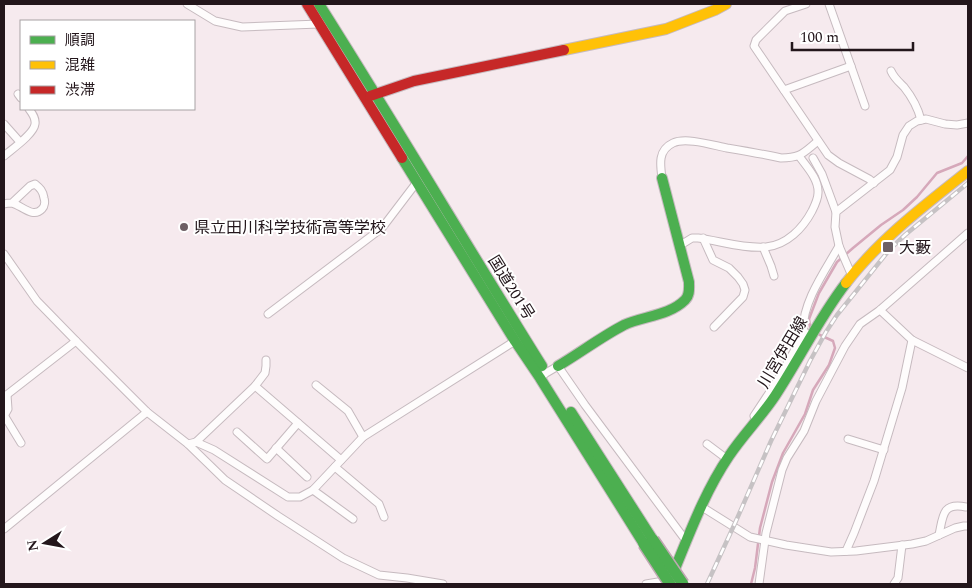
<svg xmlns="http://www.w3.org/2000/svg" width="972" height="588" viewBox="0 0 972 588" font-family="Spectral,'Noto Sans JP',serif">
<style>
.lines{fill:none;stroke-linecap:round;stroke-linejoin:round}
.stream{stroke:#d6a8ba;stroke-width:2.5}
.street-casing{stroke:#c6babf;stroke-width:9}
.fast-casing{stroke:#c6babf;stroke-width:12}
.slow-casing{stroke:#c6babf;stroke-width:12}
.jam-casing{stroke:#c6babf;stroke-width:12}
.street{stroke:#fefcfc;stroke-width:7}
.fast{stroke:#4caf50;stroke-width:10}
.slow{stroke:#ffc107;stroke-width:10}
.jam{stroke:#c62828;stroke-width:10}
.rail-casing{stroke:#c6c2c4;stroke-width:4.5}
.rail{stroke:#fff;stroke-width:2.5;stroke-dasharray:8;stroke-linecap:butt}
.fast-bridge-casing{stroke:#bfa8b2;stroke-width:14;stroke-linecap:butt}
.fast-bridge{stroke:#4caf50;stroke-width:11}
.poi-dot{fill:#6d6065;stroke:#fff;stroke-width:2}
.labels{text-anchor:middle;stroke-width:4;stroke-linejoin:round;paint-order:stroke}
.poi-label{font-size:16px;fill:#23161b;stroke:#fff;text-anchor:start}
.street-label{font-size:16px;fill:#23161b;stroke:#fff}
</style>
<rect width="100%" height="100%" fill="#f6eaee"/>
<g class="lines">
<g class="stream">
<path d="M812,328L810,327L809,319L819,293L837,262L853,248L881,225L903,210L917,197L937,173L962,163L968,156"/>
<path d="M751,584L755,568L760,528L772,482L783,453L805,414L813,390L829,365L835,348L833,341L820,335L816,332"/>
</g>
<defs>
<g id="street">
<path d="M187,4L215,21L242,27L319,24"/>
<path d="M806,4L785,11L756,40L754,46L828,155L839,163L869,179L874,183"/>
<path d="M829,4L865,106"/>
<path d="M891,71C894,78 899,82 904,87C912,97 918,108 921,120"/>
<path d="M784,90L851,66"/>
<path d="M18,94L21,98"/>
<path d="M4,124L20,142"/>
<path d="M4,156C12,149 34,134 35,124C36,118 32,113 29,109"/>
<path d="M813,158L822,174L836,212"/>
<path d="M662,178C660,164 658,150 673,143C686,137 712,145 727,148C745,151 763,154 781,158C801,158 803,153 818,141"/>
<path d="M4,204C7,203 9,203 12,203C21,205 33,219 42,209C45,206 45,201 44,198C43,191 40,188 35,184L30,186L12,203"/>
<path d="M703,238L713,260L729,268L738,277L743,284L745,290L743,297L714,327"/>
<path d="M679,246L692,238H698C720,241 745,249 766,247C787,245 803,228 812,211C815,205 818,199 818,193C819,179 806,166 799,156"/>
<path d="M763,247L771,266L774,276"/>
<path d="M4,254L37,301L76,341L147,412L188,444L225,480L278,516L343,558L379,575L407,578L443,584"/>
<path d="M852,276L839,246L835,227L836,212L890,170L897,157L903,135L909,126L917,121L926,119L945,124L957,125L968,123"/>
<path d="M880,310L912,340L968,368"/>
<path d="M268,314L382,228L417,182"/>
<path d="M806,333L803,330C803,301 825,271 839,246"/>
<path d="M540,378L546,373L558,366L585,405L687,542"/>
<path d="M316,385L348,411L363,437"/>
<path d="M255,386L341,460"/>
<path d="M4,397L76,341"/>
<path d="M4,415L21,443"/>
<path d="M4,416L8,409L7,395"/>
<path d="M757,419L754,416L779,378L802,337L803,330"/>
<path d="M237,432L267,459L298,423"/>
<path d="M848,439L884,450"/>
<path d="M196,442L255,386L265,373L266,366V360"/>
<path d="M188,444L196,442L214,450L288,497H300L313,490L363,437L515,341"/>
<path d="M707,444L727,459"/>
<path d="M276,448L307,477"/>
<path d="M335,467L379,504L384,517"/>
<path d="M313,490L353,519"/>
<path d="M702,507L750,537L786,545L831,552L856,551L912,544L926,541L955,528L964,526H968"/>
<path d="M4,529L147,412"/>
<path d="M939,535C943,516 942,502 966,507"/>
<path d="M846,551L854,533L874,481L902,388L912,340"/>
<path d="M646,584L670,580"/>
<path d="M759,584L766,533L782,470L787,458L804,431L816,401L845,346L860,324L880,310L968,233"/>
<path d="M894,584L898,578L902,545"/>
</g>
<g id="fast">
<path d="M319,4C395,124 467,246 542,366"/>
<path d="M402,158L515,341L540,378L644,544"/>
<path d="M558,366C580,353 601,337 624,325C643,316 669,316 685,300C690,295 689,289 689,282L662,178"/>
<path d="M571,412L653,540"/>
<path d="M672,576C689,535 704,493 729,456C743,435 761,417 775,396C800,358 819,318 846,283"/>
</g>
<g id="slow">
<path d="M564,50L666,29L715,10L726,4"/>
<path d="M846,283C880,239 925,205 968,171"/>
</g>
<g id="jam">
<path d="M307,4L402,158"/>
<path d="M370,96L414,81L564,50"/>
</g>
</defs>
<use href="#street" class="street-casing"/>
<use href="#fast" class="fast-casing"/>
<use href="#slow" class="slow-casing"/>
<use href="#jam" class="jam-casing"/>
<use href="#street" class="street"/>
<use href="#fast" class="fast"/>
<use href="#slow" class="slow"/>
<use href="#jam" class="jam"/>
<defs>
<path id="rail" d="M707,584L736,521L771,441L810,361L826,332L837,315L890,249L905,235L968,183"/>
</defs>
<use href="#rail" class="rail-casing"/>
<use href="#rail" class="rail"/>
<defs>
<g id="fast-bridge">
<path d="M653,540L683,584"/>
<path d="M644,544L670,584"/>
</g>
</defs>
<use href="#fast-bridge" class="fast-bridge-casing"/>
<use href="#fast-bridge" class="fast-bridge"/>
</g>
<g class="poi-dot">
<circle cx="184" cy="227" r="5"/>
<rect x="882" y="241" width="12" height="12" rx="2.5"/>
</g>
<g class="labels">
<g class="poi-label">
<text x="194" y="233">県立田川科学技術高等学校</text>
<text x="899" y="253">大藪</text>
</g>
<g class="street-label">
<text transform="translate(512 287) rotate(58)" y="6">国道201号</text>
<text transform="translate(782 352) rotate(-59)" y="6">川宮伊田線</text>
</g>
</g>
<rect width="972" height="588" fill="none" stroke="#23161b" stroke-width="10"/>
<rect x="20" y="20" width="175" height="90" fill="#ffffff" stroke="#a7a2a4"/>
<rect x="30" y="36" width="25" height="8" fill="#4caf50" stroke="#a7a2a4"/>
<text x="65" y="45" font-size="15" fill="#23161b">順調</text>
<rect x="30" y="61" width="25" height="8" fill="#ffc107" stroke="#a7a2a4"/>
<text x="65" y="70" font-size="15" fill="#23161b">混雑</text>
<rect x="30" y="86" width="25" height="8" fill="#c62828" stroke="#a7a2a4"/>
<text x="65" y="95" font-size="15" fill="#23161b">渋滞</text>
<g transform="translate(45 543) rotate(259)" stroke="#ffffff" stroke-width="4" paint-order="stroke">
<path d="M0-4L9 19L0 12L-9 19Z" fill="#23161b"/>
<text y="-8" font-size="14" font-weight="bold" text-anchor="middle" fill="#23161b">N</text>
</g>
<path d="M792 42v8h121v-8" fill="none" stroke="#23161b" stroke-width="2.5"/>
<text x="800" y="42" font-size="15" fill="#23161b" stroke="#ffffff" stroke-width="4" paint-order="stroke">100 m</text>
</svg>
